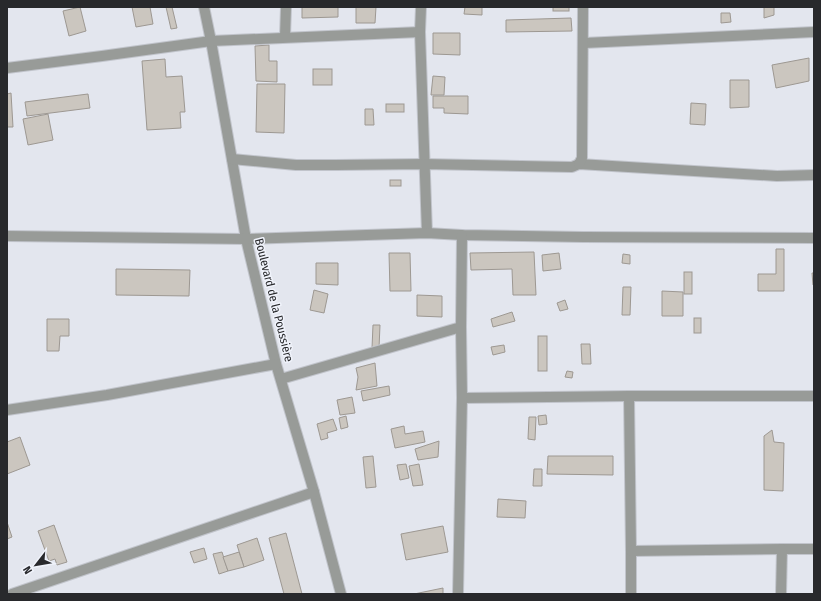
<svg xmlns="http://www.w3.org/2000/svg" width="821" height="601" viewBox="0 0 821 601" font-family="'Fira Sans Condensed',sans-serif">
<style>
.building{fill:#cbc6bf;stroke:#9d9892}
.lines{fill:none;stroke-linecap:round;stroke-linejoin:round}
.street-casing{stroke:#c1c4cb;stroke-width:12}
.street{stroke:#989b98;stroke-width:10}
.labels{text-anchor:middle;stroke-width:3;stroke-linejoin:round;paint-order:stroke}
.street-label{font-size:12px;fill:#28292c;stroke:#f0f3fb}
</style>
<rect width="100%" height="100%" fill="#e3e6ee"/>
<g class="building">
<path d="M80,7L86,31L69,36L63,11Z"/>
<path d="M132,7H150L153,24L136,27Z"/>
<path d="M166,7H172L177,28L171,29Z"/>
<path d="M302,7H338V17L302,18Z"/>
<path d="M356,7H376L375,23H356Z"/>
<path d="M465,7H482V15L464,14Z"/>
<rect x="553" y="7" width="16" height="4"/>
<path d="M764,7H774V15L764,18Z"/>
<path d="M721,13H730L731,22L721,23Z"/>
<path d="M571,18L572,31L506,32V20Z"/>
<path d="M433,33H460V55L433,54Z"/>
<path d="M269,45V61H277V82L256,81L255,46Z"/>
<path d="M809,58V81L776,88L772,65Z"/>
<path d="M165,59L166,77L182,76L185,112H180L181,128L147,130L142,61Z"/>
<rect x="313" y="69" width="19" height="16"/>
<path d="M433,76L445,77L444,95H431Z"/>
<path d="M730,80H749V107L730,108Z"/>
<path d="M257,84H285L284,133L256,132Z"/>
<path d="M11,93L13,127H7V94Z"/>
<path d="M88,94L90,108L27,116L25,102Z"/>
<path d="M433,96H468V114L444,113V108H433Z"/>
<path d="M691,103L706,104L705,125L690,124Z"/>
<rect x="386" y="104" width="18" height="8"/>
<path d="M365,109H373L374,125H365Z"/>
<path d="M48,114L53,140L28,145L23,119Z"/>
<rect x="390" y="180" width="11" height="6"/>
<path d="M776,249H784V291H758V274H776Z"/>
<path d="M534,252L536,295H513L512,269L471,270L470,253Z"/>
<path d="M389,253H410L411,291H390Z"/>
<path d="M559,253L561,269L543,271L542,255Z"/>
<path d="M623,254L630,255V264L622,263Z"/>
<path d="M316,263H338V285L316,284Z"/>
<path d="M116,269L190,270L189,296L116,295Z"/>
<rect x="684" y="272" width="8" height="22"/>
<path d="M812,273H814V285H813Z"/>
<path d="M623,287H631L630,315H622Z"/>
<path d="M314,290L328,294L324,313L310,310Z"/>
<path d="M662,291L683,292V316H662Z"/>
<path d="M417,295L442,296V317L417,316Z"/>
<path d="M565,300L568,309L560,311L557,303Z"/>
<path d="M512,312L515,321L493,327L491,319Z"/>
<rect x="694" y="318" width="7" height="15"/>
<path d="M47,319H69V336H60L59,351H47Z"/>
<path d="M373,325H380L379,348H372Z"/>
<rect x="538" y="336" width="9" height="35"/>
<path d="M581,344H590L591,364H582Z"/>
<path d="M504,345L505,352L493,355L491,347Z"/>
<path d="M375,363L377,386L356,390L358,377L356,368Z"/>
<path d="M567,371L573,372L572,378L565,377Z"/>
<path d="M389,386L390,395L363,401L361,391Z"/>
<path d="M352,397L355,413L340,415L337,400Z"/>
<path d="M546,415L547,424L539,425L538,416Z"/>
<path d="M346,416L348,427L341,429L339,418Z"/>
<path d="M529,417H536L535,440L528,439Z"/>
<path d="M333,419L337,430L327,433L328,438L321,440L317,424Z"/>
<path d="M404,426L405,434L423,431L425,442L395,448L391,429Z"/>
<path d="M772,430L774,442L784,443L783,491L764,490V436Z"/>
<path d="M20,437L30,465L7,474V442Z"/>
<path d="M439,441L438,457L418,460L415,449Z"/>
<path d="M373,456L376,487L366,488L363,457Z"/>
<path d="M548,456H613V475L547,474Z"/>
<path d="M406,464L409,478L400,480L397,465Z"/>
<path d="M419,464L423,485L413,486L409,466Z"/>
<path d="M534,469H542V486H533Z"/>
<path d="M498,499L526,501L525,518L497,517Z"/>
<path d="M7,522L12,537L7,539Z"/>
<path d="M54,525L67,562L57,565L55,559L49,561L38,531Z"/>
<path d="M443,526L448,552L406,560L401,534Z"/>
<path d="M286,533L302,594H284L269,538Z"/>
<path d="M257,538L264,560L244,567L237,545Z"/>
<path d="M204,548L207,559L194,563L190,552Z"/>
<path d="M222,552L228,571L219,574L213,554Z"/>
<path d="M239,552L244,567L228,571L223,557Z"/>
<path d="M443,588V594H414Z"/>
</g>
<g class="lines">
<defs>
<g id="street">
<path d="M204,7L211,41L246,239L276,364L314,492L341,594"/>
<path d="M421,7L420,32L427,233"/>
<path d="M285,37L286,7"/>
<path d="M584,43L814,32"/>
<path d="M7,68L102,56L211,41L420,32"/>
<path d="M232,159L296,165H336L424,164L572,167L579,164L777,176L814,175"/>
<path d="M579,164L582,158L583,7"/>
<path d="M7,236L246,239L427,233L462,235L583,237L814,238"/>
<path d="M281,379L461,327"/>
<path d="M629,396L631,551V594"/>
<path d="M462,398L629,396H814"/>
<path d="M7,410L107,395L276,364"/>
<path d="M631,551L782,549H814"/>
<path d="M12,594L314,492"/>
<path d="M458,594L462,398L461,327L462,235"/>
<path d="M781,594L782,549"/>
</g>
</defs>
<use href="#street" class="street-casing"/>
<use href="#street" class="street"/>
</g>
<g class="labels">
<g class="street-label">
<text transform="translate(274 300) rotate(76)" y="4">Boulevard de la Poussière</text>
</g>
</g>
<rect width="821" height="601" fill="none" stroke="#28292c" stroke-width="16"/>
<g transform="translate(36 565) rotate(239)" stroke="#f0f3fb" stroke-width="3" paint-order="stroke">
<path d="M0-3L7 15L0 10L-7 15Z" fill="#28292c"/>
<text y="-6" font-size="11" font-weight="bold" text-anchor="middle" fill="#28292c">N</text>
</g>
</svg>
